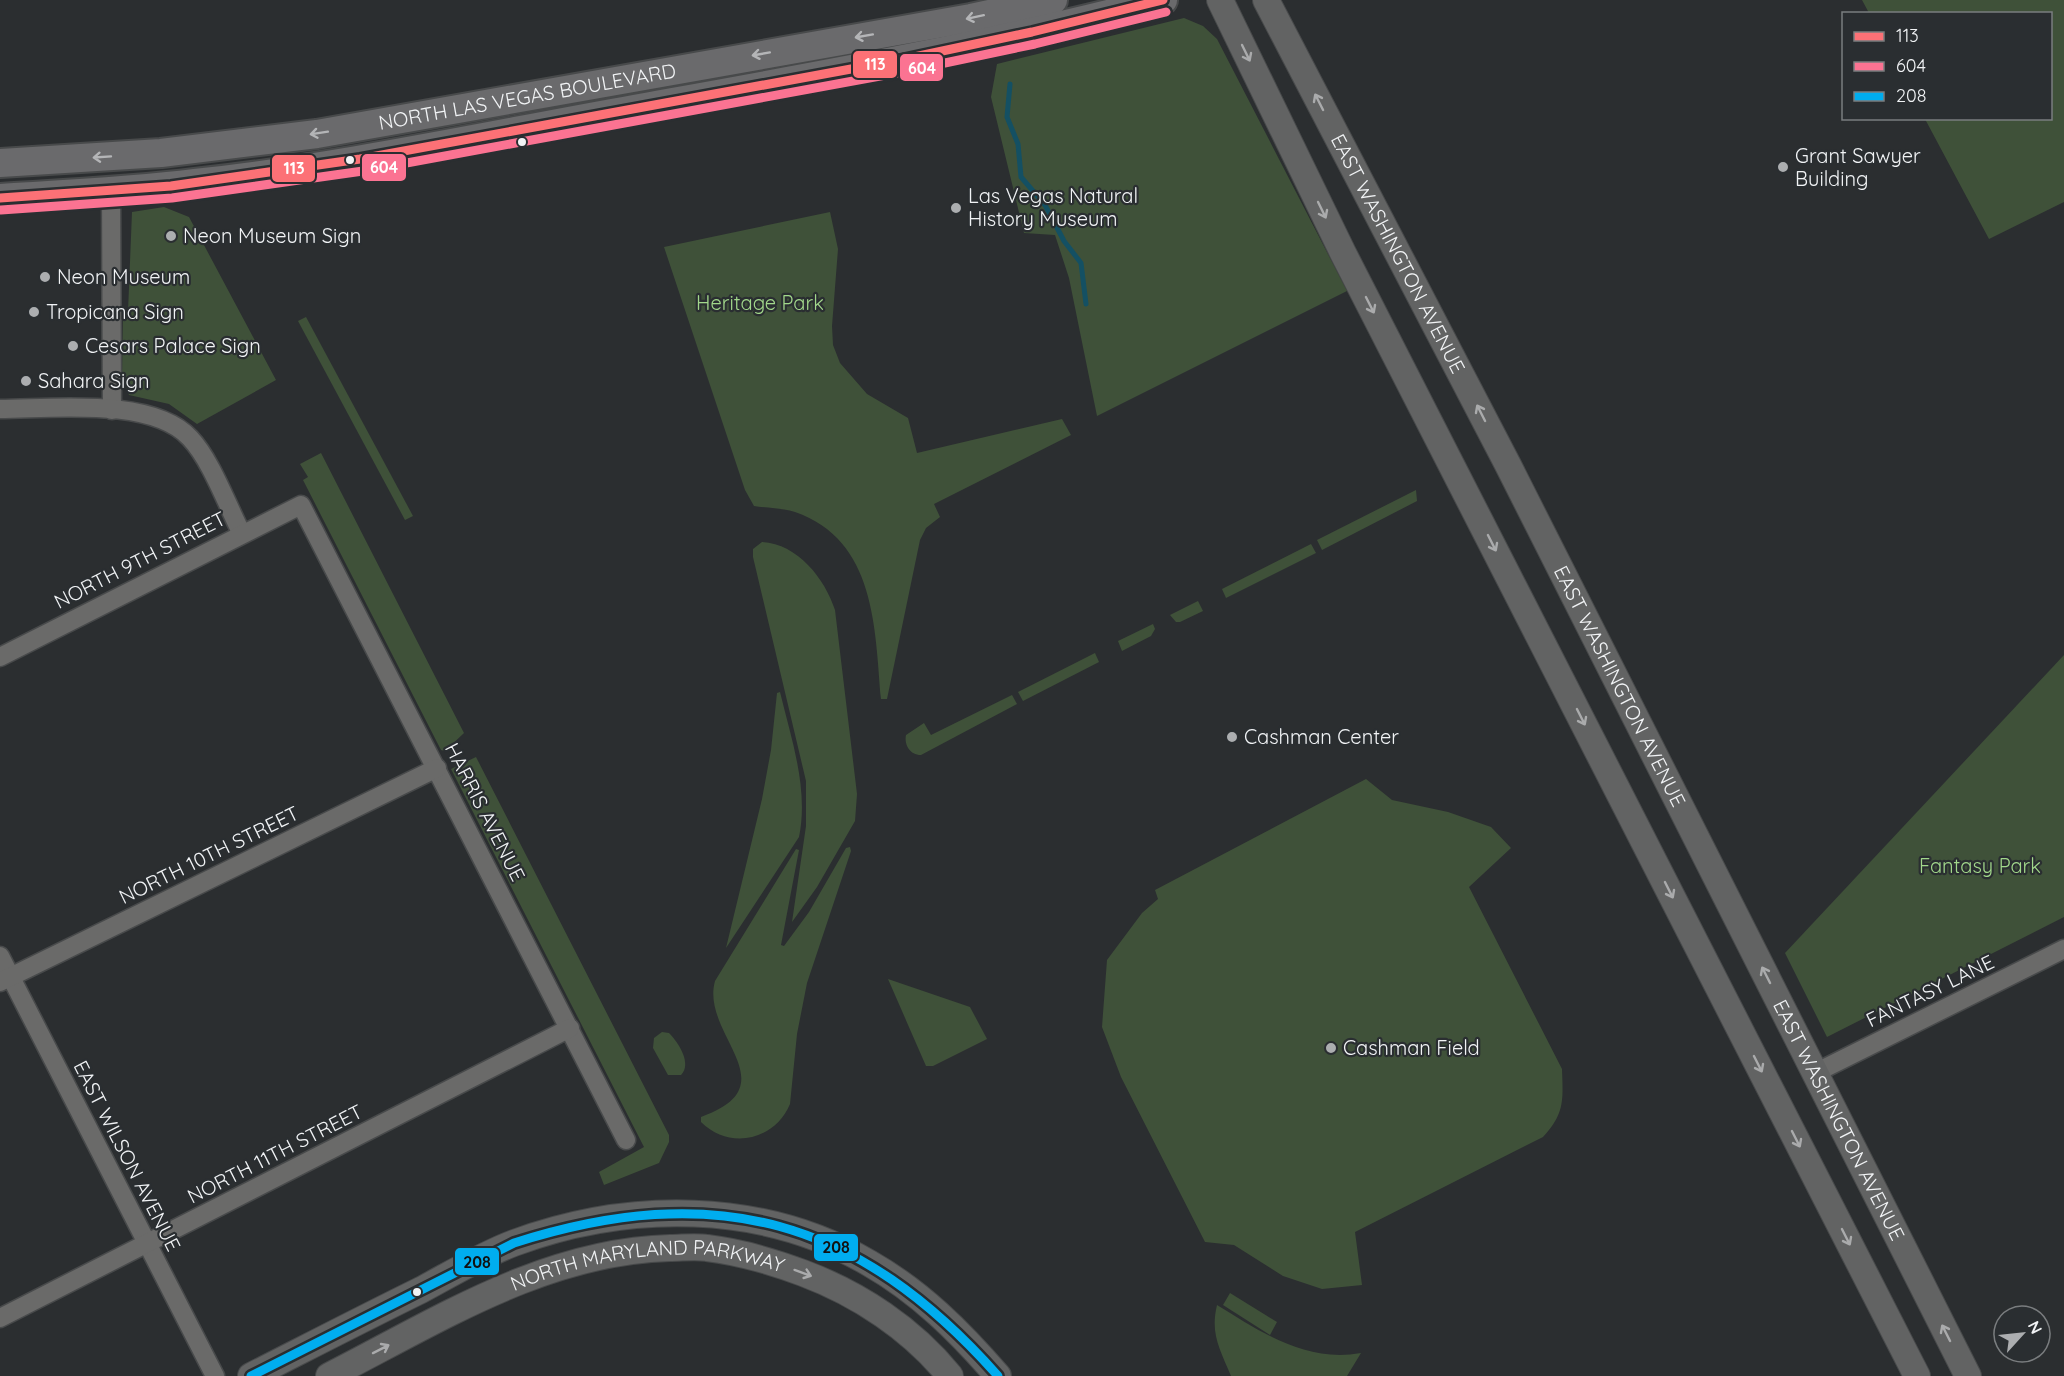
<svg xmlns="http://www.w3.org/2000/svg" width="2064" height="1376" viewBox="0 0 2064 1376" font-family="Quicksand,sans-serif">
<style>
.green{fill:#3f5139}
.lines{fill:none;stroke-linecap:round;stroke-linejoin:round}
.stream{stroke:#145063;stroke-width:5}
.minor-casing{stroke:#484a4b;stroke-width:21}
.secondary-casing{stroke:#484a4b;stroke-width:28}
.primary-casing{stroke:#484a4b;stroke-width:32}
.minor{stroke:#6a6a69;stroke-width:18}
.secondary{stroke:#626363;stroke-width:26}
.primary{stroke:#6a6a6c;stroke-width:28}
.bus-1-casing{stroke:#2a2e31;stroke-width:14}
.bus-2-casing{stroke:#2a2e31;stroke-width:14}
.bus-3-casing{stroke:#2a2e31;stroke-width:14}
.bus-1{stroke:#fc7176;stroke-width:9}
.bus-2{stroke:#fb7392;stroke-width:9}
.bus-3{stroke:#00adef;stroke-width:9}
.oneway{stroke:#b4b5b7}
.oneway2{stroke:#aaabac}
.bus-dot{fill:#f1f3f5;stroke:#2a2e31;stroke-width:2}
.poi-dot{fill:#acaeb0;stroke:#2a2e31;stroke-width:2}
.labels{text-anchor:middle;stroke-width:4.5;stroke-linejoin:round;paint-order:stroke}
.street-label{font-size:20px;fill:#f1f3f5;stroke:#2a2e31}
.poi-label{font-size:20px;fill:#f1f3f5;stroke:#2a2e31;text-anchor:start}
.park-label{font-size:20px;fill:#a2d88b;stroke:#2a2e31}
.line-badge{stroke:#2a2e31;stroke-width:2}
.badge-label{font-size:16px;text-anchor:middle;font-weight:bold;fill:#fff}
.pale-badge-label{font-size:16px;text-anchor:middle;font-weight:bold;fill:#111}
</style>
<rect width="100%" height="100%" fill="#2b2e30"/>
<g class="green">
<path d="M1862,0H2064V202L1989,239L1925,119L2050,118V14L1869,13Z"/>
<path d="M1184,18L1203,26L1217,39L1347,291L1097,416L1069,278L1055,235L1024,233L991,97L997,64Z"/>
<path d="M164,207L189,217L276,380L197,424L169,404L129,395L122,376L123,311L128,312L132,212Z"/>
<path d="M830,212L838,249L832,326L833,345L840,363L867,394L908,418L917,453L1062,419L1071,435L934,504L940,517L926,528L920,540L887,699H881C875,629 876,540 795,512C783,508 767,508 754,506L745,490L664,247Z"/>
<path d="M306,317L413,516L405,520L298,321Z"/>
<path d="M321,453L464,733L445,751L441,750L303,480L308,477L300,464Z"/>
<path d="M1416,490L1417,501L1322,550L1317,540Z"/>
<path d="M762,542C798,544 825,579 835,610L857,794L855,821L817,887L792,922L806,826V781L753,557V549Z"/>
<path d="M1311,544L1316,553L1226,598L1222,589Z"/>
<path d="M1198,601L1203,611L1180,622H1176L1170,615Z"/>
<path d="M1153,624L1155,629L1151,636L1122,651L1118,641Z"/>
<path d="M1095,653L1099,662L1023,701L1018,692Z"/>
<path d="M2064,655V917L1827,1037L1785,953Z"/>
<path d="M780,692C791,738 809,789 799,837L726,948L762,799L771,750L777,693Z"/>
<path d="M1012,695L1017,704L921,755C910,755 904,745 906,735L924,723L931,735Z"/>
<path d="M476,757L669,1135V1142L659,1163L604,1185L599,1172L644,1147L451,769Z"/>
<path d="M1366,779L1392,800L1448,812L1491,827L1511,848L1469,887L1562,1069C1563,1100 1565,1113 1543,1137L1355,1232L1362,1285L1322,1289L1283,1276L1234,1245L1205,1242L1121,1077L1102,1027L1107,960L1142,913L1158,899L1155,890Z"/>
<path d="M850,847L851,851L807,983L797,1034L790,1104C775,1140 730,1151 701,1122V1117C791,1085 700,1035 715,981L796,849L799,850L781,945L784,946L809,912L846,848Z"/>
<path d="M888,979L970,1007L987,1039L933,1066H926Z"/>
<path d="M662,1032L669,1033C679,1043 692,1064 681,1075H668L653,1048L654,1038Z"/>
<path d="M1230,1293L1277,1322L1270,1335L1223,1305Z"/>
<path d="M1217,1305C1261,1332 1306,1363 1361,1353L1347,1376H1231C1220,1349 1210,1334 1217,1305Z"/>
</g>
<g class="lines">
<path class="stream" d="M1010,84L1007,117L1018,144L1021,177L1045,205L1064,241L1081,263L1086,304"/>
<defs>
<g id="minor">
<path d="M111,190L112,410"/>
<path d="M0,409C52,409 152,397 190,438C211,460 227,505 242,534"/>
<path d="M0,657L301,505L626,1140"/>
<path d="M0,956L215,1376"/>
<path d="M0,982L437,768"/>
<path d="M1817,1072L2064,949"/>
<path d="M0,1318L570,1028"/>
</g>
<g id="secondary">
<path d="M1220,0L1343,253L1917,1376"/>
<path id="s1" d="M1266,0L1508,465L1968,1376"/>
<path d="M251,1376C308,1347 364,1318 421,1290C451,1274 482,1255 514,1243C628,1201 762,1200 869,1263C920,1292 960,1332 998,1376"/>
<path id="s2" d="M329,1376C437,1321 545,1251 670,1248C682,1248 695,1246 707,1248C740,1252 771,1261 803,1273C859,1294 912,1329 950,1376"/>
</g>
<g id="primary">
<path id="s3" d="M0,163L161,153L317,134L971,18L1053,0"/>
<path d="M0,198C65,194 131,191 195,183C343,167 488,135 634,109C811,77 989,46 1163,0"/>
</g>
</defs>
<use href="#minor" class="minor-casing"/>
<use href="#secondary" class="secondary-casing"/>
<use href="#primary" class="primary-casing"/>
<use href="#minor" class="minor"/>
<use href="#secondary" class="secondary"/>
<use href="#primary" class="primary"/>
<defs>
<path id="bus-1" d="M0,198L171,186L360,159L900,60L1032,32L1163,0"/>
<path id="bus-2" d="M1,210L172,198L363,171L902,72L1035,44L1166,12"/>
<path id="bus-3" d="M251,1376L514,1243C715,1179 858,1218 998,1376"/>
</defs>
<use href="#bus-1" class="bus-1-casing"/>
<use href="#bus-2" class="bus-2-casing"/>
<use href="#bus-3" class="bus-3-casing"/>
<use href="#bus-1" class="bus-1"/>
<use href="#bus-2" class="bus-2"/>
<use href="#bus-3" class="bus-3"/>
</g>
<defs><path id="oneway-shaft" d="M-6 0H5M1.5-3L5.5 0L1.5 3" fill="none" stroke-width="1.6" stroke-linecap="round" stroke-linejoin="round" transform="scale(1.5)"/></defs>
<g class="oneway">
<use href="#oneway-shaft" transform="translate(975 17) rotate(168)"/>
<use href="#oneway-shaft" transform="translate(864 36) rotate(170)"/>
<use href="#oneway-shaft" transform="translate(761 54) rotate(170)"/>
<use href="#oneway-shaft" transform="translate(319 133) rotate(171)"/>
<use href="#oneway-shaft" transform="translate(102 157) rotate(176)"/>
</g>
<g class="oneway2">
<use href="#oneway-shaft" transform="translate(1246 53) rotate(64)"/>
<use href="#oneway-shaft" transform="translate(1319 102) rotate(-117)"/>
<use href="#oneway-shaft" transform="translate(1322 210) rotate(64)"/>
<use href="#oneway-shaft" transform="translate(1370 305) rotate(63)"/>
<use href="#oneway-shaft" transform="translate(1481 413) rotate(-117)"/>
<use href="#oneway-shaft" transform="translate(1492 543) rotate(63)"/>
<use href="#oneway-shaft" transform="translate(1581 717) rotate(63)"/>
<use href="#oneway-shaft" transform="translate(1669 890) rotate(63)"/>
<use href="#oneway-shaft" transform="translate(1766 975) rotate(-117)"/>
<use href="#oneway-shaft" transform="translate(1758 1064) rotate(63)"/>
<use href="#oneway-shaft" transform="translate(1796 1139) rotate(63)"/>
<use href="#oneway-shaft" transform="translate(1846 1237) rotate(63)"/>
<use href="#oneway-shaft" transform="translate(803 1273) rotate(20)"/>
<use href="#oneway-shaft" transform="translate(1946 1333) rotate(-117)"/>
<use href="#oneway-shaft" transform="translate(381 1349) rotate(-27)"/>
</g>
<g class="bus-dot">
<circle cx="522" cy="142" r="5"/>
<circle cx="350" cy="160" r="5"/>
<circle cx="417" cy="1292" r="5"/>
</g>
<g class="poi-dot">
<circle cx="1783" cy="167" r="6"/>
<circle cx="956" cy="208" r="6"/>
<circle cx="171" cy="236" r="6"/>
<circle cx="45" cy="277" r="6"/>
<circle cx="34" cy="312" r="6"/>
<circle cx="73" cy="346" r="6"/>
<circle cx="26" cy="381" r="6"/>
<circle cx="1232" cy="737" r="6"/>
<circle cx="1331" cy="1048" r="6"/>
</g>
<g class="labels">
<g class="street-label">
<text dy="7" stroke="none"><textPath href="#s3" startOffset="532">NORTH LAS VEGAS BOULEVARD</textPath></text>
<text dy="7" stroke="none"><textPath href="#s1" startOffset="286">EAST WASHINGTON AVENUE</textPath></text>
<text transform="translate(140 560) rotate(-27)" y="7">NORTH 9TH STREET</text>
<text dy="7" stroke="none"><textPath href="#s1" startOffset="772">EAST WASHINGTON AVENUE</textPath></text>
<text transform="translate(485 812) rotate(63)" y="7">HARRIS AVENUE</text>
<text transform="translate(209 855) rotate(-26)" y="7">NORTH 10TH STREET</text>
<text transform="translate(1930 991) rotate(-26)" y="7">FANTASY LANE</text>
<text dy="7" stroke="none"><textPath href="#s1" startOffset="1258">EAST WASHINGTON AVENUE</textPath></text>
<text transform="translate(275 1154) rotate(-27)" y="7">NORTH 11TH STREET</text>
<text transform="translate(127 1156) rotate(63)" y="7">EAST WILSON AVENUE</text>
<text dy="7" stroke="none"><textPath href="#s2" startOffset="344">NORTH MARYLAND PARKWAY</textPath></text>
</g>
<g class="poi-label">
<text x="1795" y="163">Grant Sawyer<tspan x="1795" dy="23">Building</tspan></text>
<text x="968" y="203">Las Vegas Natural<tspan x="968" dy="23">History Museum</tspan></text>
<text x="183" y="243">Neon Museum Sign</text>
<text x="57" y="284">Neon Museum</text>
<text x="46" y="319">Tropicana Sign</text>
<text x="85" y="353">Cesars Palace Sign</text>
<text x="38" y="388">Sahara Sign</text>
<text x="1244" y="744">Cashman Center</text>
<text x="1343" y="1055">Cashman Field</text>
</g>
<g class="park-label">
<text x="760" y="310">Heritage Park</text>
<text x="1980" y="873">Fantasy Park</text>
</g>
</g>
<g class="line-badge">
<rect x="852" y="50" width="46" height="29" rx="6" fill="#fc7176"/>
<rect x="899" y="53" width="45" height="29" rx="6" fill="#fb7392"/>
<rect x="361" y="153" width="46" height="29" rx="6" fill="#fb7392"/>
<rect x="271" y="154" width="45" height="29" rx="6" fill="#fc7176"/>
<rect x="813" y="1233" width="46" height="29" rx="6" fill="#00adef"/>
<rect x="454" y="1247" width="46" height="29" rx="6" fill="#00adef"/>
</g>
<g class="badge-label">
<text x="875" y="70">113</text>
<text x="922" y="74">604</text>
<text x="384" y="173">604</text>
<text x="294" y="174">113</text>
</g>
<g class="pale-badge-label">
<text x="836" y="1253">208</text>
<text x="477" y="1268">208</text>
</g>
<rect x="1842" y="12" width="210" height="108" fill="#2a2e31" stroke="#7a7d7f" stroke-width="1.5"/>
<rect x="1854" y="32" width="30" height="9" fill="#fc7176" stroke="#7a7d7f" stroke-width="1.5"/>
<text x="1896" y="42" font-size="18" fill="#f1f3f5">113</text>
<rect x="1854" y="62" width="30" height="9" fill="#fb7392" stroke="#7a7d7f" stroke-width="1.5"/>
<text x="1896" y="72" font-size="18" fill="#f1f3f5">604</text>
<rect x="1854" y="92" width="30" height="9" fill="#00adef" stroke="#7a7d7f" stroke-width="1.5"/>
<text x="1896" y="102" font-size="18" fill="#f1f3f5">208</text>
<g transform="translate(2022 1334) rotate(63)"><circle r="28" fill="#2a2e31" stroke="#7a7d7f" stroke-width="1.5"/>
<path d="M0-4.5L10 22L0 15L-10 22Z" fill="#acaeb0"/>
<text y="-9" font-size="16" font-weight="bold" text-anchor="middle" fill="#f1f3f5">N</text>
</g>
</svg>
